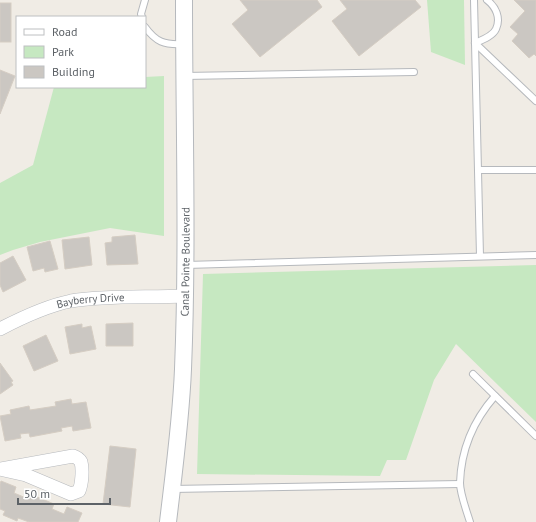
<svg xmlns="http://www.w3.org/2000/svg" width="536" height="522" viewBox="0 0 536 522" font-family="'PT Sans',sans-serif">
<style>
.green{fill:#c6e8c1}
.building{fill:#cbc7c2;stroke:#d5cdc3}
.lines{fill:none;stroke-linecap:round;stroke-linejoin:round}
.service-casing{stroke:#b6b9bd;stroke-width:8}
.minor-casing{stroke:#b6b9bd;stroke-width:14}
.tertiary-casing{stroke:#b6b9bd;stroke-width:18}
.service{stroke:#fff;stroke-width:6}
.minor{stroke:#fff;stroke-width:13}
.tertiary{stroke:#fff;stroke-width:16}
.labels{text-anchor:middle;stroke-width:3;stroke-linejoin:round;paint-order:stroke}
.street-label{font-size:11px;fill:#5d6267;stroke:#fff}
</style>
<rect width="100%" height="100%" fill="#f0ece5"/>
<g class="green">
<path d="M427,0H464L465,65L431,52Z"/>
<path d="M164,76V236L110,228L40,242L13,250L0,255V183L33,165L54,87H145V77Z"/>
<path d="M536,265V422L456,344L434,380L406,460H387L380,476L197,474L203,274Z"/>
</g>
<g class="building">
<path d="M240,0H317L322,7L260,57L232,24L248,10Z"/>
<path d="M340,0H415L421,7L359,56L332,21L347,9Z"/>
<path d="M514,0H536V56L534,54L529,58L512,41L518,34L510,27L525,11Z"/>
<rect x="0" y="3" width="11" height="39"/>
<path d="M0,70L15,76L0,114Z"/>
<path d="M135,235L138,264L107,265L105,243L112,242V237Z"/>
<path d="M89,237L92,265L65,269L62,240Z"/>
<path d="M50,241L58,269L45,272L44,268L33,271L27,247Z"/>
<path d="M13,256L26,280L3,292L0,285V263Z"/>
<path d="M133,323V346H106V324Z"/>
<path d="M82,324V328L91,326L96,349L70,354L65,327Z"/>
<path d="M46,335L58,361L34,371L23,346Z"/>
<path d="M0,363L13,381L11,382L13,385L0,394Z"/>
<path d="M71,399L72,404L86,402L91,428L73,431L72,426L61,428L62,431L30,437L29,433L20,434L21,438L5,441L0,416L11,414L10,410L29,406L30,410L56,406L55,402Z"/>
<path d="M110,446L136,449L130,507L103,504Z"/>
<path d="M1,481L16,487L14,493L26,498L28,493L54,504L52,509L64,514L67,507L82,513L78,522H29L18,518L17,521L3,515L5,511L0,509V484Z"/>
</g>
<g class="lines">
<defs>
<g id="service">
<path d="M474,0L480,256"/>
<path d="M142,17L141,14L145,0"/>
<path d="M145,27C156,42 164,45 183,44"/>
<path d="M475,43L536,101"/>
<path d="M475,43C482,40 493,36 496,29C501,18 496,7 487,0"/>
<path d="M184,76L414,72"/>
<path d="M478,170H536"/>
<path d="M186,265L536,255"/>
<path d="M473,374L536,436"/>
<path d="M172,489L460,484"/>
<path d="M470,522C467,512 460,494 460,483C461,450 473,421 495,396"/>
</g>
<g id="minor">
<path id="s1" d="M0,329C23,317 46,306 71,301C109,295 148,298 186,296"/>
<path d="M0,469L73,456C76,457 79,458 81,462C83,469 82,484 79,491L71,494L26,475L0,469"/>
</g>
<g id="tertiary">
<path id="s2" d="M168,522C174,471 181,420 183,369C188,246 184,123 184,0"/>
</g>
</defs>
<use href="#service" class="service-casing"/>
<use href="#minor" class="minor-casing"/>
<use href="#tertiary" class="tertiary-casing"/>
<use href="#service" class="service"/>
<use href="#minor" class="minor"/>
<use href="#tertiary" class="tertiary"/>
</g>
<g class="labels">
<g class="street-label">
<text dy="4" stroke="none"><textPath href="#s2" startOffset="261">Canal Pointe Boulevard</textPath></text>
<text dy="4" stroke="none"><textPath href="#s1" startOffset="96">Bayberry Drive</textPath></text>
</g>
</g>
<rect x="16" y="16" width="130" height="72" fill="#ffffff" stroke="#bec0c2"/>
<rect x="24" y="29" width="20" height="6" fill="#ffffff" stroke="#bec0c2"/>
<text x="52" y="36" font-size="12" fill="#5d6267">Road</text>
<rect x="24" y="46" width="20" height="12" fill="#c6e8c1" stroke="#bec0c2"/>
<text x="52" y="56" font-size="12" fill="#5d6267">Park</text>
<rect x="24" y="66" width="20" height="12" fill="#cbc7c2" stroke="#bec0c2"/>
<text x="52" y="76" font-size="12" fill="#5d6267">Building</text>
<path d="M18 498v6h92v-6" fill="none" stroke="#5d6267" stroke-width="2"/>
<text x="24" y="498" font-size="12" fill="#5d6267" stroke="#ffffff" stroke-width="3" paint-order="stroke">50 m</text>
</svg>
